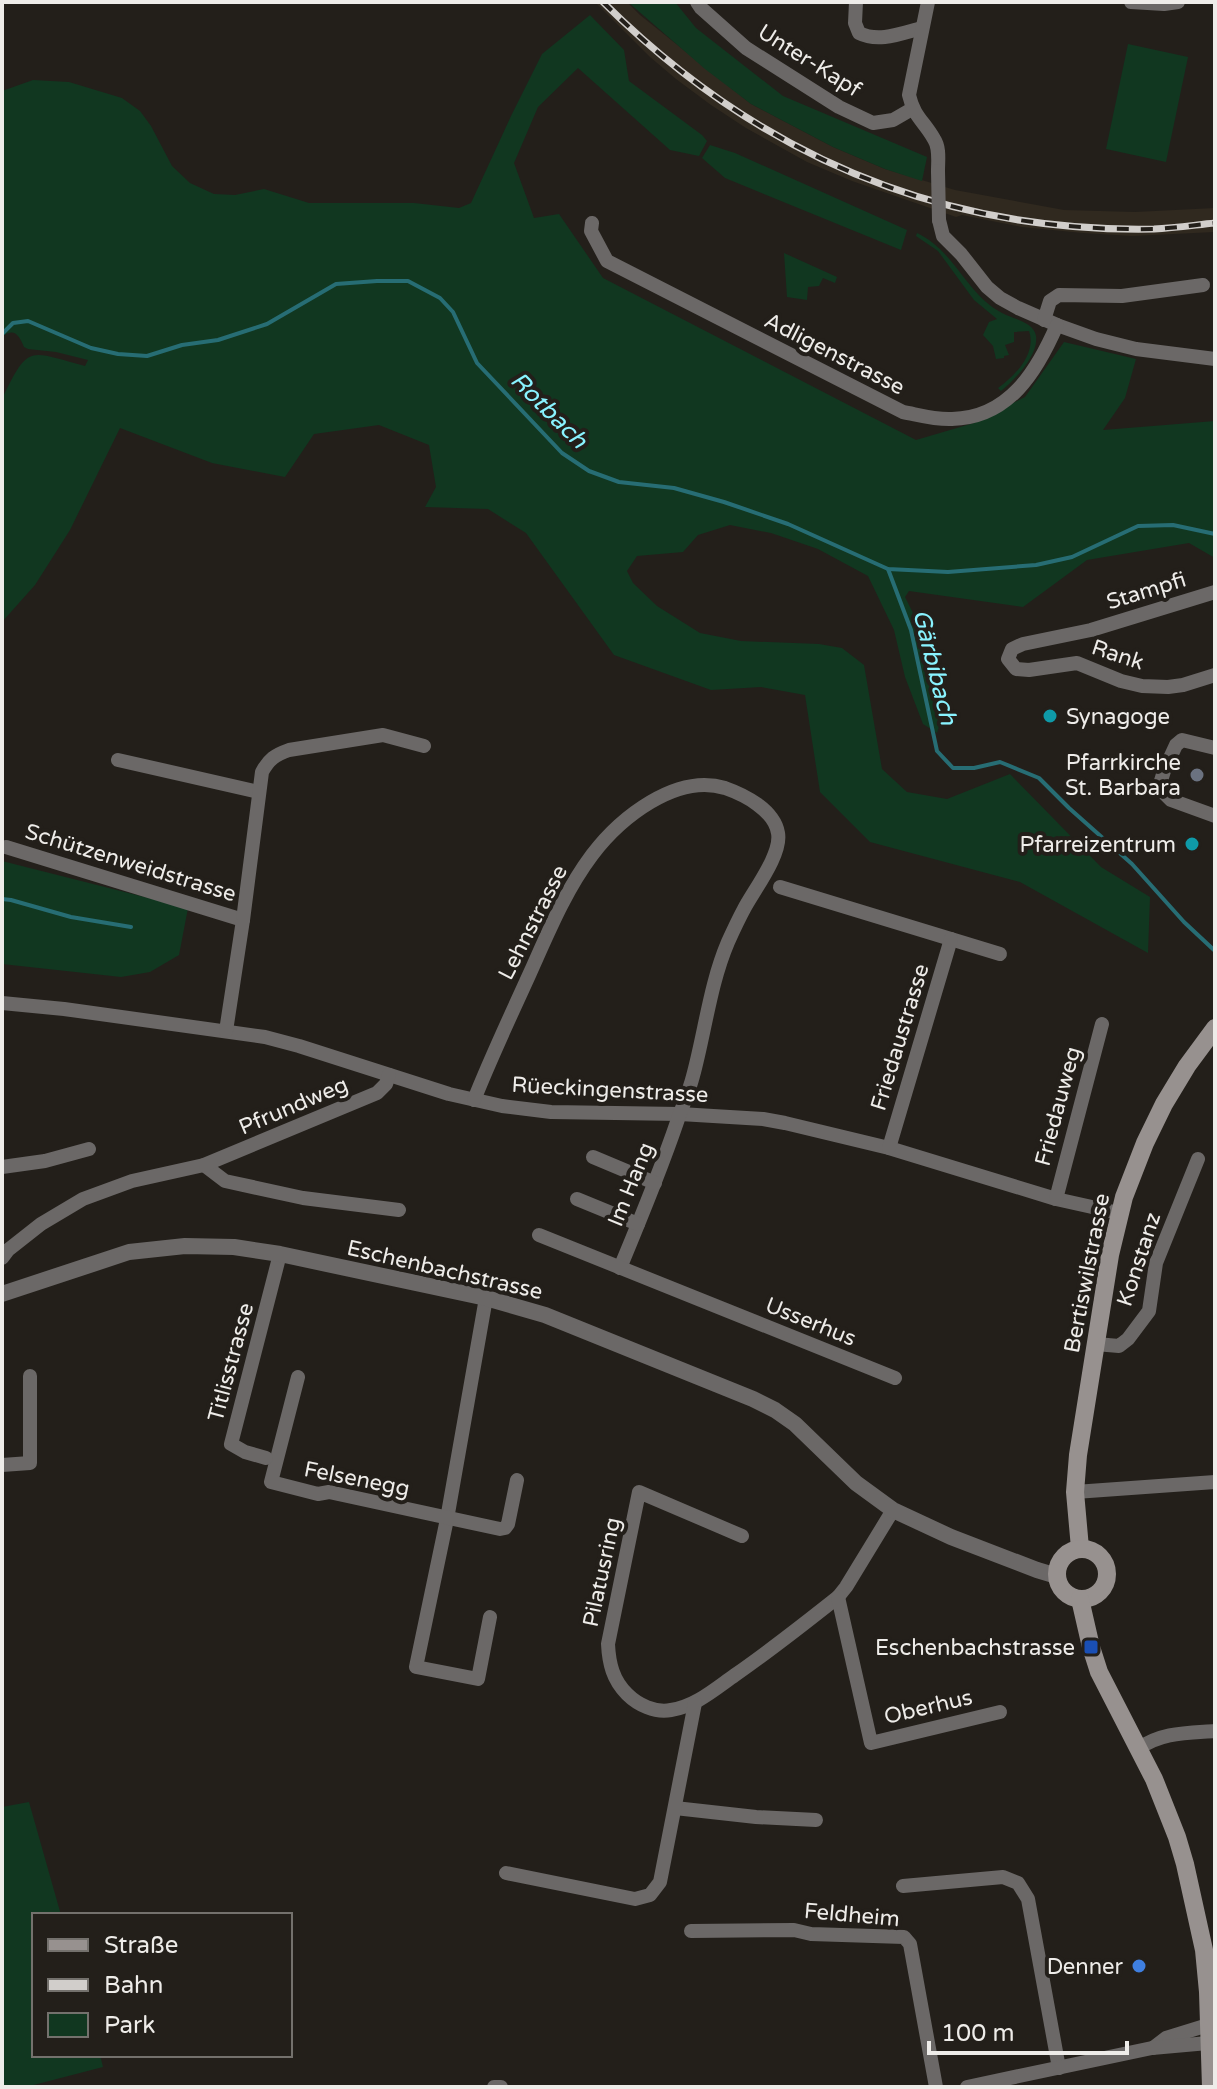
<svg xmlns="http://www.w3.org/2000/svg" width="1217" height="2089" viewBox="0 0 1217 2089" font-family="'Varela Round',sans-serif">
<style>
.built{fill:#30291f}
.green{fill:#113720}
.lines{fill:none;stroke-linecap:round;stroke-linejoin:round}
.stream{stroke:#276d74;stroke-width:4}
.minor{stroke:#6b6867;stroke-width:14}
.tertiary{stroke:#6b6867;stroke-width:16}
.secondary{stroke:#97918f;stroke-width:18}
.rail-casing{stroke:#d1cecb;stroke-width:7}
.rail{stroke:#231f1a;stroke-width:4;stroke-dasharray:12;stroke-linecap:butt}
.minor-bridge{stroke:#6b6867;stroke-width:14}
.culture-dot{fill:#0f9aa8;stroke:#231f1a;stroke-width:3}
.worship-dot{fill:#6b7280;stroke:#231f1a;stroke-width:3}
.transit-dot{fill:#1a4fb4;stroke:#231f1a;stroke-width:3}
.shop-dot{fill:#3f7fe0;stroke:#231f1a;stroke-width:3}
.labels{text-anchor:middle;stroke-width:8;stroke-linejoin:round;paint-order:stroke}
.street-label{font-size:22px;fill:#eeece9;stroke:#231f1a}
.poi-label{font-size:22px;fill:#eeece9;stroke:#231f1a;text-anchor:end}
.water-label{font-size:24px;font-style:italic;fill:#89f3ff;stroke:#231f1a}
</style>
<rect width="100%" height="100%" fill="#231f1a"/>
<path class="built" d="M595,2H627L640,15L751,104L833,147L885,169L955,190L1064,210L1135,212L1215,208V232L1132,236L1083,233L1022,227L962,215L956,217L852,181L807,162L746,128L711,105L676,79L650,57Z"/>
<g class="green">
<path d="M628,2H675L696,28L783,96L927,157L922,181L885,169L833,147L751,104L705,69Z"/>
<path d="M590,15L624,50L629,81L702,135L707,141L699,156L670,150L578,68L538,107L514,163L534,218L559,214L603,278L916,440L974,423L1025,397L1064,342L1136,359L1125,398L1103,430L1215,421V558L1189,543L1087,560L1023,607L909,591L905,597L939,665L942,717L937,733L923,724L905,677L894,630L868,576L818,549L771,533L730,525L698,535L683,552L637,556L627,571L633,583L657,606L700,633L741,641L819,644L842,648L864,665L882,769L907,792L947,799L1010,774L1101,867L1150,897L1148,953L1020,882L870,842L820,792L805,695L761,687L711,690L614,655L526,533L488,509L425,507L436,487L429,445L379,425L314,434L285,477L212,463L120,428L70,530L35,585L2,622V399C29,343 28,351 85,366L88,360L56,352L28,349L24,347C19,335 14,327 2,337V91L33,80L69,82L122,98L140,111L151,126L172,166L190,183L214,194L235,195L264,189L309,203H414L459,208L471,203L511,116L542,54Z"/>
<path d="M1128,44L1188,57L1166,162L1106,149Z"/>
<path d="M710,145L735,153L907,230L901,250L725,178L702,158Z"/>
<path d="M917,233C955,251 966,294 1002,313C1013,319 1034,322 1036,336C1039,355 1014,381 1001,391L998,388C1015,376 1037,353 1029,331L1014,332V342L1005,345L1009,355L1004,356V358L996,359L993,346L983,335L989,322L997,319L974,300L938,251L916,236Z"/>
<path d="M784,253L837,277L835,283L823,278L819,286L808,287L807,300L787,297Z"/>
<path d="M2,861L188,908L179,955L150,972L121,977L2,964Z"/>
<path d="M29,1802L61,1915H34V2055H100L103,2067L26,2087H2V1807Z"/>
</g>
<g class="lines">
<g class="stream">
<path d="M2,334L13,323L28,321L91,348L118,354L147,356L182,345L218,340L267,324L336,284L377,281H408L440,298L453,312L477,363L562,453L589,471L619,482L674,488L724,502L788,524L888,569L948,572L1036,565L1072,557L1138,526L1173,525L1215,534"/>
<path d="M888,569L911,630L937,751L953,768H974L1000,762L1039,778L1069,808L1132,864L1184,922L1215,951"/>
<path d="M2,899L11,900L71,917L131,927"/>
</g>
<g class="minor">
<path d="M697,2L701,8L746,48L839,107L873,123L893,120L912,109"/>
<path d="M856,2L855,23L859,33C879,43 902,33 922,28"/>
<path d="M928,2L909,95C914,117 924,121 934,139C940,148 938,160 938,171"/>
<path d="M1131,2L1164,4L1178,2"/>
<path d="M939,220L943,236L961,254L987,287L1000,298L1018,308L1057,325L1096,339L1136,349L1215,359"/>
<path d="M592,223L591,231L607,261L903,412C919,415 936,420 952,419C1009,418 1037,371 1057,325"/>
<path d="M1044,320L1050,301L1059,295L1122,296L1203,285"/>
<path d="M1215,592L1091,630L1023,644L1012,649L1008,659L1016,669L1029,670L1077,663L1121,681L1142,686L1168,687L1183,685L1215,675"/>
<path d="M1215,748L1182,740L1176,745L1164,771L1160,784L1162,791L1171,800L1215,816"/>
<path d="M118,760L259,792"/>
<path d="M6,847L243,920"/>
<path d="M780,887L1000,954"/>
<path d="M2,1003L64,1009L265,1037L299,1046L449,1094L502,1106L551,1112L680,1114L763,1119L785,1123L889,1148L1056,1199L1119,1213"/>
<path d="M226,1031L243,920L262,772C269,759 275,755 289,750L383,735L424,746"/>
<path d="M474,1100C491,1057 511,1015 530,973C548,933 565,891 592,855C620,818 676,773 725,788C745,795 774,810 778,833C782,854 754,890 744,909C738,920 733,931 728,942C710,984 705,1032 693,1076C689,1092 682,1107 677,1122C660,1172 640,1220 620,1268"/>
<path d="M889,1148L951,939"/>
<path d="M593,1157L655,1183"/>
<path d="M204,1165L225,1181L303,1198L399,1210"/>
<path d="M2,1167L45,1161L89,1149"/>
<path d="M577,1199L638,1224"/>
<path d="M1056,1199L1102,1024"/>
<path d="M539,1235L895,1378"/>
<path d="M2,1258L8,1250L41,1224L83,1199L132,1181L204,1165L377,1093L386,1084L389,1075"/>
<path d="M486,1298L447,1519L416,1667L478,1679L490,1617"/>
<path d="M1096,1344L1119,1346L1128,1339L1149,1311L1156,1263L1198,1159"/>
<path d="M298,1377L271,1482L318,1494L329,1492L500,1529L505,1528L508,1524L517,1480"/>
<path d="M266,1458L245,1452L231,1444L280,1254"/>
<path d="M2,1465L30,1463V1376"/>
<path d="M1075,1492L1215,1482"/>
<path d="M742,1536L639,1492L608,1644C609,1664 613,1680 627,1694C638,1705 655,1713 671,1710C696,1706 715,1689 735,1675C771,1650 804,1624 838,1597L846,1587L893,1510"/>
<path d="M838,1597L871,1743L1000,1712"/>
<path d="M1138,1749C1161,1732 1188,1733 1215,1731"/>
<path d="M675,1808L756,1817L816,1820"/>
<path d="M506,1873L635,1899L650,1895L660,1882L695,1703"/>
<path d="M903,1886L1003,1877L1018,1883L1028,1899L1059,2068"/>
<path d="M691,1931L794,1930L811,1934L904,1937L910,1944L936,2087"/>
<path d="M1153,2048L1166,2038L1208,2025"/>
<path d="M494,2087H501"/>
<path d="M967,2087L1152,2048L1208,2043"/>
</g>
<path class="tertiary" d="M2,1294L129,1252L185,1246L234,1247L280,1254L486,1298L545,1315L753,1399L775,1410L795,1424L856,1483L893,1510L951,1537L1037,1570L1057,1576"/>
<g class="secondary">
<path d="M1080,1548L1075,1492L1078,1455L1110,1255L1124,1197L1145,1143L1164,1104L1187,1066L1215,1028"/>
<circle cx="1082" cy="1574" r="25"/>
<path d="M1080,1599L1091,1647L1099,1672L1154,1779L1177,1837L1185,1864L1204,1950L1208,1992L1211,2087"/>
</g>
<defs>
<path id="rail" d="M603,2C755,153 938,233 1154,229C1175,228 1195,225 1215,223"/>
</defs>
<use href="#rail" class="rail-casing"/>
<use href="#rail" class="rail"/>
<path class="minor-bridge" d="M938,171L939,220"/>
</g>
<g class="culture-dot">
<circle cx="1050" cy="716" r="8"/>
<circle cx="1192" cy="844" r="8"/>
</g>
<circle class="worship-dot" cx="1197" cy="775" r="8"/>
<rect class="transit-dot" x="1083" y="1639" width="16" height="16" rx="4"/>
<circle class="shop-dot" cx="1139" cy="1966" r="8"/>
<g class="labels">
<g class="street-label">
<text transform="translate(810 60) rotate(32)" y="8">Unter-Kapf</text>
<text transform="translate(835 353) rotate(27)" y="8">Adligenstrasse</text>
<text transform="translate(1146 590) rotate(-17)" y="8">Stampfi</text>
<text transform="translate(1118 654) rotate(18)" y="8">Rank</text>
<text transform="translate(131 862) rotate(17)" y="8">Schützenweidstrasse</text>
<text transform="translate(532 922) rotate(-63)" y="8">Lehnstrasse</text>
<text transform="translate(899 1037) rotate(-73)" y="8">Friedaustrasse</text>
<text transform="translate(610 1089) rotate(3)" y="8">Rüeckingenstrasse</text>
<text transform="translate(293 1105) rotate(-23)" y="8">Pfrundweg</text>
<text transform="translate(1057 1106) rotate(-75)" y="8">Friedauweg</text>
<text transform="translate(630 1184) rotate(-68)" y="8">Im Hang</text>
<text transform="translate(1138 1259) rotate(-72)" y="8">Konstanz</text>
<text transform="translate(445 1269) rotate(13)" y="8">Eschenbachstrasse</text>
<text transform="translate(1086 1273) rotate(-79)" y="8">Bertiswilstrasse</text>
<text transform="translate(811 1321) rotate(22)" y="8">Usserhus</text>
<text transform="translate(230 1362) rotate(-75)" y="8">Titlisstrasse</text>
<text transform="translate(357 1478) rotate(11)" y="8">Felsenegg</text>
<text transform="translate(601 1572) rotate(-78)" y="8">Pilatusring</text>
<text transform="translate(928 1706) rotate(-13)" y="8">Oberhus</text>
<text transform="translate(852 1914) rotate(5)" y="8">Feldheim</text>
</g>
<g class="poi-label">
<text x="1066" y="724" text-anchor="start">Synagoge</text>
<text x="1181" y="770">Pfarrkirche<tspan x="1181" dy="25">St. Barbara</tspan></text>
<text x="1176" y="852">Pfarreizentrum</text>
<text x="1075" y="1655">Eschenbachstrasse</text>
<text x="1123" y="1974">Denner</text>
</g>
<g class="water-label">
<text transform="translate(549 410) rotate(45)" y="8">Rotbach</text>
<text transform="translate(935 667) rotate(76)" y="8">Gärbibach</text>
</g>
</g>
<rect width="1217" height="2089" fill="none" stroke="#eeece9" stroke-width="8"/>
<rect x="32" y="1913" width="260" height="144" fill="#231f1a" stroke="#74716d" stroke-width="2"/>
<rect x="48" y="1939" width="40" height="12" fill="#97918f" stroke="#74716d" stroke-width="2"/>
<text x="104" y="1953" font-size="24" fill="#eeece9">Straße</text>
<rect x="48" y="1979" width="40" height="12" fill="#d1cecb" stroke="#74716d" stroke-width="2"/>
<text x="104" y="1993" font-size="24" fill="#eeece9">Bahn</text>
<rect x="48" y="2013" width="40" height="24" fill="#113720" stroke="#74716d" stroke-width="2"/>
<text x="104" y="2033" font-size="24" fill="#eeece9">Park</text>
<path d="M929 2041v12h198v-12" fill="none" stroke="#eeece9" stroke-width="4"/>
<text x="941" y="2041" font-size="24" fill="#eeece9" stroke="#231f1a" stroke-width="6" paint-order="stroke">100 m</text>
</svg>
